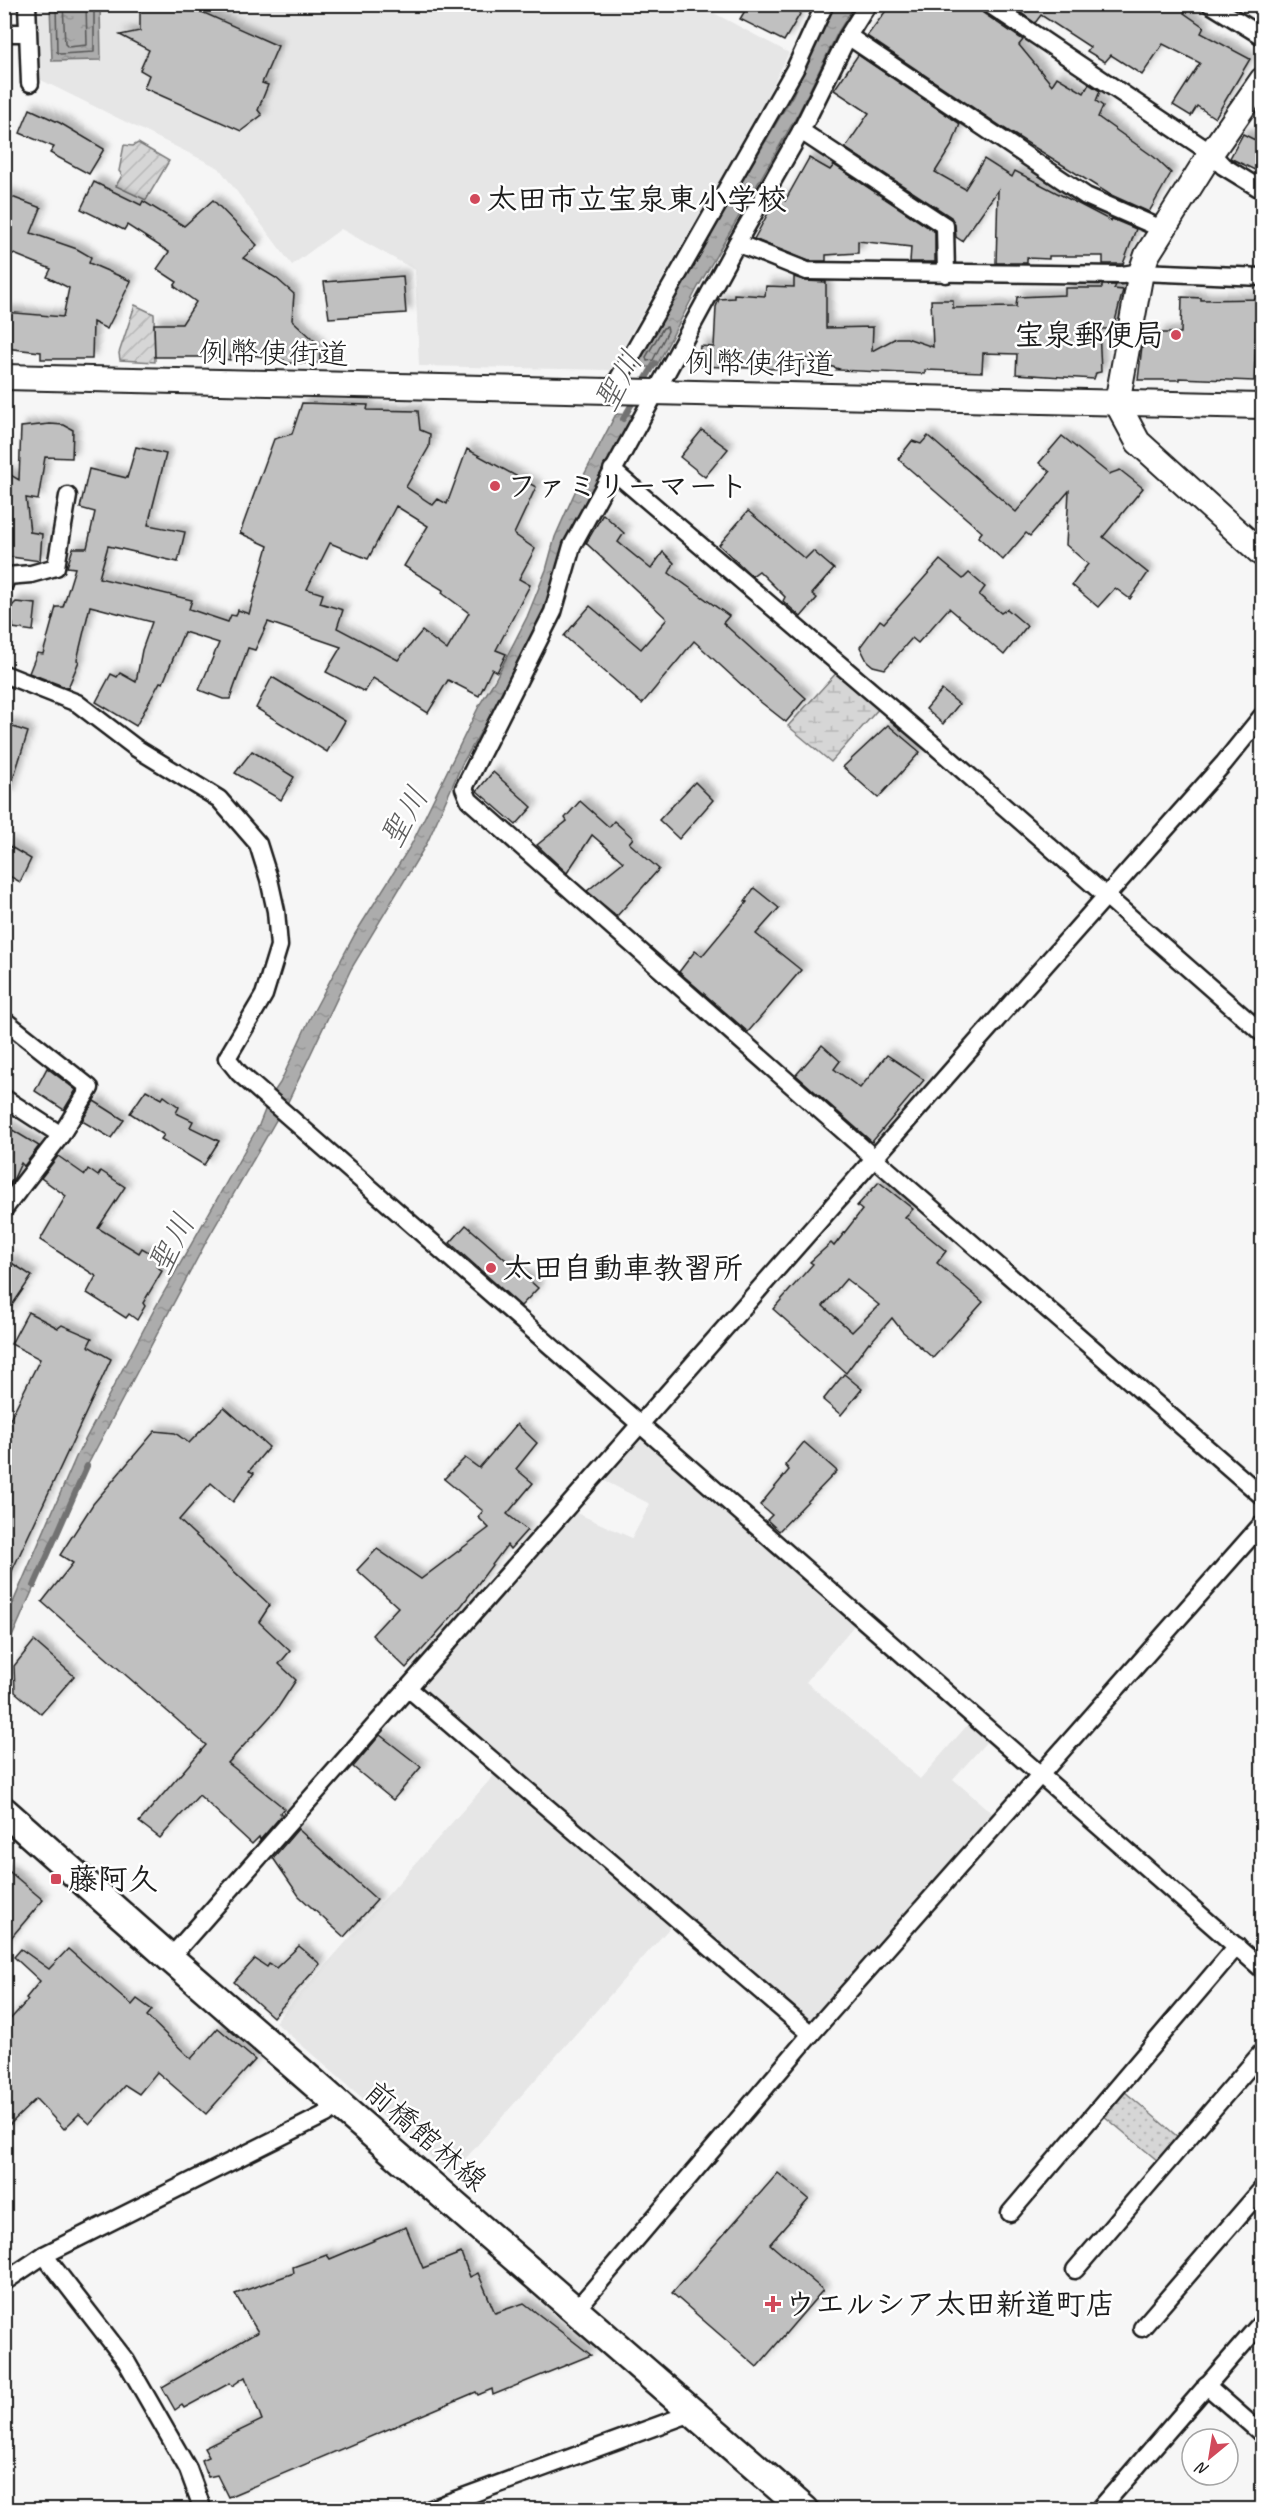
<svg xmlns="http://www.w3.org/2000/svg" width="1267" height="2514" viewBox="0 0 1267 2514" font-family="Caveat,'Klee One',sans-serif">
<style>
.built{fill:#e6e6e6}
.wetland{fill:url(#wetland-marsh);stroke:#797979;stroke-width:1.5}
.park{fill:url(#park-dots);stroke:#797979;stroke-width:1.5}
.garden{fill:url(#garden-furrows);stroke:#797979;stroke-width:1.5}
.water{fill:url(#water-ripples);stroke:#727272;stroke-width:1.5}
.lines{fill:none;stroke-linecap:round;stroke-linejoin:round}
.shore{stroke:#565656;stroke-width:1.5}
.stream{stroke:#727272;stroke-width:6}
.building{fill:#c0c0c0;stroke:#1c1c1c;stroke-width:1.5;fill-rule:evenodd;filter:url(#shadow)}
.street-casing{stroke:#1c1c1c;stroke-width:21}
.secondary-casing{stroke:#1c1c1c;stroke-width:28}
.primary-casing{stroke:#1c1c1c;stroke-width:32}
.street{stroke:#fff;stroke-width:16}
.secondary{stroke:#fff;stroke-width:24}
.primary{stroke:#fff;stroke-width:27}
.poi-dot{fill:#d1495b;stroke:#fff;stroke-width:2}
.labels{text-anchor:middle;stroke-width:5;stroke-linejoin:round;paint-order:stroke}
.poi-label{font-size:30px;font-weight:bold;fill:#1c1c1c;stroke:#fff;text-anchor:start}
.street-label{font-size:30px;fill:#1c1c1c;stroke:#fff}
.water-label{font-size:32px;font-style:italic;fill:#5d5d5d;stroke:#fff}
</style>
<defs>
<pattern id="wetland-marsh" width="20" height="14" patternUnits="userSpaceOnUse" patternTransform="scale(1.5)"><rect width="20" height="14" fill="#d6d6d6"/><path d="M1 5h8M5 5V1M11 12h8M15 12V8" fill="none" stroke="#b7b7b7"/></pattern>
<pattern id="park-dots" width="8" height="8" patternUnits="userSpaceOnUse" patternTransform="scale(1.5)"><rect width="8" height="8" fill="#d6d6d6"/><path d="M2 2h.1M6 6h.1" fill="none" stroke="#b7b7b7" stroke-width="1.8" stroke-linecap="round"/></pattern>
<pattern id="garden-furrows" width="10" height="10" patternUnits="userSpaceOnUse" patternTransform="scale(1.5)"><rect width="10" height="10" fill="#d6d6d6"/><path d="M-1 1l2-2M0 10L10 0M9 11l2-2" fill="none" stroke="#b7b7b7"/></pattern>
<pattern id="water-ripples" width="26" height="14" patternUnits="userSpaceOnUse" patternTransform="scale(1.5)"><rect width="26" height="14" fill="#acacac"/><path d="M2 4q2-2 4 0t4 0M15 11q2-2 4 0t4 0" fill="none" stroke="#939393"/></pattern>
<filter id="shadow"><feDropShadow dx="5.5" dy="-5.5" stdDeviation="3" flood-color="#0004"/></filter>
</defs>
<rect width="100%" height="100%" fill="#f6f6f6"/>
<filter id="ink" filterUnits="userSpaceOnUse"><feTurbulence type="fractalNoise" baseFrequency=".0167" numOctaves="2"/><feDisplacementMap in="SourceGraphic" scale="12" xChannelSelector="R" yChannelSelector="G"/><feConvolveMatrix kernelMatrix="1 2 1 2 8 2 1 2 1" color-interpolation-filters="sRGB"/></filter>
<g filter="url(#ink)">
<g class="built">
<path d="M36,5H699L789,53L763,104L610,370L419,366L415,270L341,229L292,265L219,168L39,79Z"/>
<path d="M638,1434L644,1435L857,1622L806,1682L920,1779L971,1721L990,1738L953,1779L994,1815L815,2017L808,2019L639,1872L627,1887L672,1925L451,2175L275,2022L496,1773L604,1865L614,1853L419,1685L570,1510L632,1538L650,1504L601,1479Z"/>
</g>
<path class="wetland" d="M839,670L881,706L831,762L788,726Z"/>
<path class="park" d="M1118,2086L1185,2143L1164,2166L1097,2110Z"/>
<g class="garden">
<path d="M138,143L169,161L146,200L116,186L122,175L119,171L124,145L133,146Z"/>
<path d="M135,305L154,314L155,362L120,360L119,353Z"/>
</g>
<g class="water">
<path d="M50,5H100L101,60L52,61Z"/>
<path d="M834,5H855L838,32L798,114L698,287L656,367H632L793,95Z"/>
<path d="M616,414L634,415L570,533L544,610L507,687L462,764L427,843L351,969L286,1106L271,1096L280,1083L310,1018L355,934L411,845L480,704L495,680L527,617L546,570L555,537L574,494Z"/>
<path d="M264,1104L279,1115L206,1242L86,1468L5,1653V1621L76,1457L155,1308L259,1125L265,1110Z"/>
</g>
<g class="lines">
<g class="shore">
<path d="M56,4L57,52L60,54L94,52V4"/>
<path d="M63,4L65,44L68,47L87,45L86,4"/>
<path d="M667,327L668,331L653,360L647,361L646,357L663,328Z"/>
</g>
<g class="stream">
<path d="M642,385L655,363"/>
<path d="M623,419L636,397"/>
<path d="M34,1586L87,1466"/>
</g>
</g>
<g class="building">
<path d="M140,4H184L278,46L262,83L268,85L258,110L262,115L241,131L144,88L149,75L140,70L149,50L120,35L140,31Z"/>
<path d="M749,4H806L784,41L740,19Z"/>
<path d="M891,4H979L983,13L1023,40L1019,45L1052,85L1057,77L1084,93L1089,84L1100,91L1096,101L1103,106L1098,117L1154,157L1171,173L1149,212L1109,194L1002,127L867,36Z"/>
<path d="M1009,4H1190L1184,13L1204,27L1201,33L1250,59L1215,118L1197,106L1191,116L1173,105L1200,63L1163,44L1142,75L1111,55L1105,62L1087,51L1090,47L1041,15L1035,23Z"/>
<path d="M858,55L960,124L952,145L935,172L965,189L984,159L1012,177L1015,171L1111,221L1112,219L1136,229L1123,264H1103V256H1049V259L1027,258V263H996L998,190L962,241L956,237L955,225L951,217L845,148L869,113L834,90Z"/>
<path d="M30,109L60,123L104,149L89,174L50,153L54,147L20,133Z"/>
<path d="M1243,134L1263,144V174L1230,158Z"/>
<path d="M809,158L830,170L834,165L935,232V262H910L911,247L858,241V253L826,255V261H809L754,239L777,197L785,201Z"/>
<path d="M94,182L141,205L143,201L184,226L213,200L257,245L243,258L276,278L294,294L292,320L316,342V347L320,349V363H283L284,360L231,352L230,360L208,357H155L154,324H182L196,302L174,286L177,282L157,269L169,252L127,225L124,230L81,209Z"/>
<path d="M4,194L41,208L31,233L77,249L91,257L89,263L131,281L107,329L93,322L92,359H41V352L4,348V312L63,317L69,288L47,277L51,269L4,250Z"/>
<path d="M403,276L406,313L329,318L324,282Z"/>
<path d="M794,277L806,281L826,282V328L873,327L872,351L896,338H907L933,347L931,300H953V308L1016,307L1017,297L1065,295V288H1102V285H1116L1114,289L1123,290L1113,329H1099L1101,372L1096,373L1094,379L1016,374L1017,354L983,353L982,372L925,370V374L837,370L839,369L804,358L803,370L698,366L700,346L714,347L716,307L719,299L734,298V294L765,296L766,286L794,287Z"/>
<path d="M1182,297L1201,298V300L1263,299V329H1256L1254,381L1179,378V380H1138L1142,346L1157,343L1160,333H1181Z"/>
<path d="M302,403L368,405L367,410L418,411L420,430L430,434L429,447L406,487L433,505L438,499L447,504L467,449L536,487L514,534L535,549L519,579L530,585L496,650L506,654L497,672L492,669L479,696L448,680L428,713L373,678L365,692L326,672L341,647L268,622L255,650L248,648L230,699H223L199,690L219,643L184,632L163,683L160,682L136,726L96,702L111,674L117,677L120,673L136,682L142,650L152,622L90,606L77,660L79,661L68,688L29,673L37,653L43,654L56,607H63L75,568L67,567L73,548H87L95,512L80,508L89,469L127,478L136,447L166,454L148,525L185,532L178,562L108,546L99,578L192,600L189,609L228,622L231,615L236,616L238,610L249,614L268,546L240,533L274,439L292,434ZM396,506L428,526L404,566L443,590L442,593L469,613L447,650L422,631L398,660L337,628L343,610L320,603L323,594L307,589L330,543L368,559Z"/>
<path d="M50,424L64,425L73,430L72,458L45,457L38,500L26,498L30,532L42,534L40,561L4,556V471L19,480L21,427Z"/>
<path d="M702,430L728,449L705,477L680,457Z"/>
<path d="M928,436L1016,512L1050,472L1039,463L1062,436L1109,474L1120,470L1143,488L1103,537L1148,573L1130,599L1115,588L1098,607L1072,585L1088,564L1066,545L1069,491L1030,536L1026,533L1003,560L978,537L982,532L898,459L912,441L921,444Z"/>
<path d="M748,511L805,559L813,551L834,569L812,594L817,598L801,617L783,601L785,597L759,571L752,576L719,545Z"/>
<path d="M603,514L624,533L618,542L651,569L663,552L674,563L669,573L729,616L723,623L806,698L786,722L758,700L694,641L642,704L564,636L590,606L641,649L667,619L586,543Z"/>
<path d="M940,560L963,579L969,573L985,587L979,595L1001,613L1007,609L1027,626L1004,655L949,608L918,643L912,638L885,669L873,666L867,661L860,647L880,620L884,623Z"/>
<path d="M16,602L36,604L33,631L13,628V624H9L10,608Z"/>
<path d="M272,677L345,721L327,752L256,708Z"/>
<path d="M942,690L959,704L943,724L926,709Z"/>
<path d="M4,724L28,732L8,795L4,794Z"/>
<path d="M888,725L920,752L878,798L843,767Z"/>
<path d="M252,751L294,777L281,800L235,773Z"/>
<path d="M493,772L532,807L516,825L477,791Z"/>
<path d="M695,782L713,800L679,839L659,820Z"/>
<path d="M580,801L609,827L614,821L633,838L629,843L659,869L617,916L587,891L623,862L592,835L567,873L537,845L567,821L565,818Z"/>
<path d="M4,843L31,859L20,882L4,873Z"/>
<path d="M754,888L779,908L756,934L801,970L748,1032L679,972L695,951L702,956L747,902L745,901Z"/>
<path d="M822,1045L840,1061L834,1069L860,1088L887,1055L924,1080L872,1142L796,1075Z"/>
<path d="M47,1068L76,1090L64,1110L35,1091Z"/>
<path d="M146,1090L162,1099L164,1096L179,1107L176,1113L193,1121L190,1127L219,1141L204,1165L161,1139L164,1135L130,1113Z"/>
<path d="M94,1101L124,1120L111,1138L82,1121Z"/>
<path d="M4,1125L39,1146L24,1166L21,1163L14,1178L4,1191Z"/>
<path d="M58,1156L85,1175L88,1169L98,1176L101,1171L125,1187L98,1228L139,1253L142,1248L161,1259L157,1266L162,1271L143,1303L145,1306L137,1320L129,1314L126,1318L87,1293L96,1276L40,1240L66,1196L41,1178Z"/>
<path d="M879,1182L913,1209L905,1217L946,1251L937,1263L983,1302L933,1358L902,1331L892,1318L870,1343L869,1342L846,1373L773,1309L813,1264L810,1262L831,1243L834,1246L862,1210L857,1206ZM846,1279L879,1305L852,1332L823,1306Z"/>
<path d="M466,1225L538,1288L521,1306L450,1243Z"/>
<path d="M4,1258L32,1276L4,1317Z"/>
<path d="M28,1312L58,1328L62,1325L92,1338L88,1346L111,1359L4,1588V1431L40,1359L11,1344Z"/>
<path d="M844,1374L862,1389L841,1415L823,1400Z"/>
<path d="M224,1407L269,1447L249,1471L254,1473L233,1502L211,1483L179,1520L270,1605L259,1622L290,1651L279,1664L296,1680L277,1709L228,1763L284,1808L280,1813L282,1815L260,1840L259,1837L252,1844L199,1795L160,1838L139,1822L206,1745L42,1602L73,1563L60,1555L93,1504L155,1431L175,1433L189,1443Z"/>
<path d="M517,1424L537,1443L516,1469L533,1483L507,1514L527,1530L510,1549L507,1545L462,1605L406,1668L372,1635L398,1607L357,1570L377,1549L421,1579L489,1528L478,1517L483,1511L444,1479L465,1458L479,1468Z"/>
<path d="M804,1442L837,1471L779,1531L767,1520L772,1515L760,1505L789,1470L785,1465Z"/>
<path d="M34,1641L74,1676L41,1714L15,1692L14,1666Z"/>
<path d="M380,1735L421,1767L393,1800L353,1767Z"/>
<path d="M298,1829L377,1900L344,1937L299,1896L273,1858Z"/>
<path d="M4,1867L43,1900L4,1946Z"/>
<path d="M299,1946L320,1964L273,2017L234,1982L255,1959L267,1967L269,1964L276,1968Z"/>
<path d="M21,1949L49,1969L68,1949L132,2005L137,1999L152,2010L147,2016L191,2059L218,2028L255,2060L206,2114L157,2072L139,2094L125,2085L90,2124L79,2114L64,2129L36,2099L4,2130V2026L28,2000L26,1998L40,1981L14,1957Z"/>
<path d="M778,2173L809,2199L770,2244L823,2290L757,2367L672,2293Z"/>
<path d="M406,2227L423,2268L461,2253L470,2277L478,2273L495,2313L524,2303L591,2355L493,2395L492,2389L478,2395L476,2392L228,2497L217,2475L208,2477L202,2460L209,2457L204,2448L262,2420L245,2377L232,2386L230,2383L184,2408L182,2405L175,2410L162,2387L258,2332L235,2294L294,2273L293,2267L327,2255L330,2259Z"/>
</g>
<g class="lines">
<defs>
<g id="street">
<path d="M27,4L30,83"/>
<path d="M868,4L848,36L801,131L737,243L572,546L553,612L464,788L469,800L873,1157L1262,1496"/>
<path d="M989,4L1211,153L1223,166L1262,190"/>
<path d="M1210,4L1262,36"/>
<path d="M4,33H27"/>
<path d="M848,36L1086,196L1162,229"/>
<path d="M801,131L945,226L946,274"/>
<path d="M737,243L807,271L1122,275L1141,272L1262,277"/>
<path d="M611,392L795,69L825,4"/>
<path d="M612,470L934,745L1262,1033"/>
<path d="M4,584L7,576L31,574L56,567L68,496"/>
<path d="M4,674L77,703L136,748L219,799L258,844L269,879L276,911L279,946L264,995L227,1058L239,1073L1262,1969"/>
<path d="M4,1020L90,1088L61,1135L4,1209"/>
<path d="M4,1098L61,1135"/>
<path d="M408,1688L811,2034"/>
<path d="M170,1958C521,1560 871,1160 1224,763L1262,716"/>
<path d="M1010,2213L1237,1946"/>
<path d="M44,2255L126,2361L188,2469L203,2510"/>
<path d="M1075,2270L1262,2052"/>
<path d="M4,2282L44,2255L326,2114L338,2103"/>
<path d="M575,2311L811,2034L1262,1524"/>
<path d="M1142,2328L1262,2189"/>
<path d="M1206,2385L1262,2434"/>
<path d="M428,2510L692,2413"/>
<path d="M1099,2510L1262,2322"/>
</g>
<g id="secondary">
<path d="M1262,80L1211,153L1147,255L1141,272L1117,403L1138,442L1262,554"/>
<path d="M4,377L1262,406"/>
</g>
<path id="primary" d="M4,1811L170,1958L805,2510"/>
</defs>
<use href="#street" class="street-casing"/>
<use href="#secondary" class="secondary-casing"/>
<use href="#primary" class="primary-casing"/>
<use href="#street" class="street"/>
<use href="#secondary" class="secondary"/>
<use href="#primary" class="primary"/>
</g>
</g>
<g class="poi-dot">
<circle cx="475" cy="199" r="6"/>
<circle cx="1176" cy="335" r="6"/>
<circle cx="495" cy="486" r="6"/>
<circle cx="491" cy="1268" r="6"/>
<rect x="50" y="1873" width="12" height="12" rx="3"/>
<path d="M770 2295h6v6h6v6h-6v6h-6v-6h-6v-6h6z"/>
</g>
<g class="labels">
<g class="poi-label">
<text x="487" y="209">太田市立宝泉東小学校</text>
<text x="1164" y="345" text-anchor="end">宝泉郵便局</text>
<text x="507" y="496">ファミリーマート</text>
<text x="503" y="1278">太田自動車教習所</text>
<text x="68" y="1889">藤阿久</text>
<text x="785" y="2314">ウエルシア太田新道町店</text>
</g>
<g class="street-label">
<text transform="translate(274 353) rotate(1)" y="10">例幣使街道</text>
<text transform="translate(760 363) rotate(1)" y="10">例幣使街道</text>
<text transform="translate(426 2136) rotate(41)" y="10">前橋館林線</text>
</g>
<g class="water-label">
<text transform="translate(618 381) rotate(-61)" y="11">聖川</text>
<text transform="translate(404 817) rotate(-61)" y="11">聖川</text>
<text transform="translate(171 1244) rotate(-63)" y="11">聖川</text>
</g>
</g>
<rect width="1267" height="2514" fill="none" stroke="#fff" stroke-width="24"/>
<rect x="12" y="12" width="1243" height="2490" fill="none" stroke="#1c1c1c" stroke-width="2" filter="url(#ink)"/>
<g transform="translate(1210 2457) rotate(210)"><circle r="28" fill="#ffffff" stroke="#a4a4a4" stroke-width="1.5"/>
<path d="M0-4.5L10 22L0 15L-10 22Z" fill="#d1495b"/>
<text y="-9" font-size="16" font-weight="bold" text-anchor="middle" fill="#1c1c1c">N</text>
</g>
</svg>
